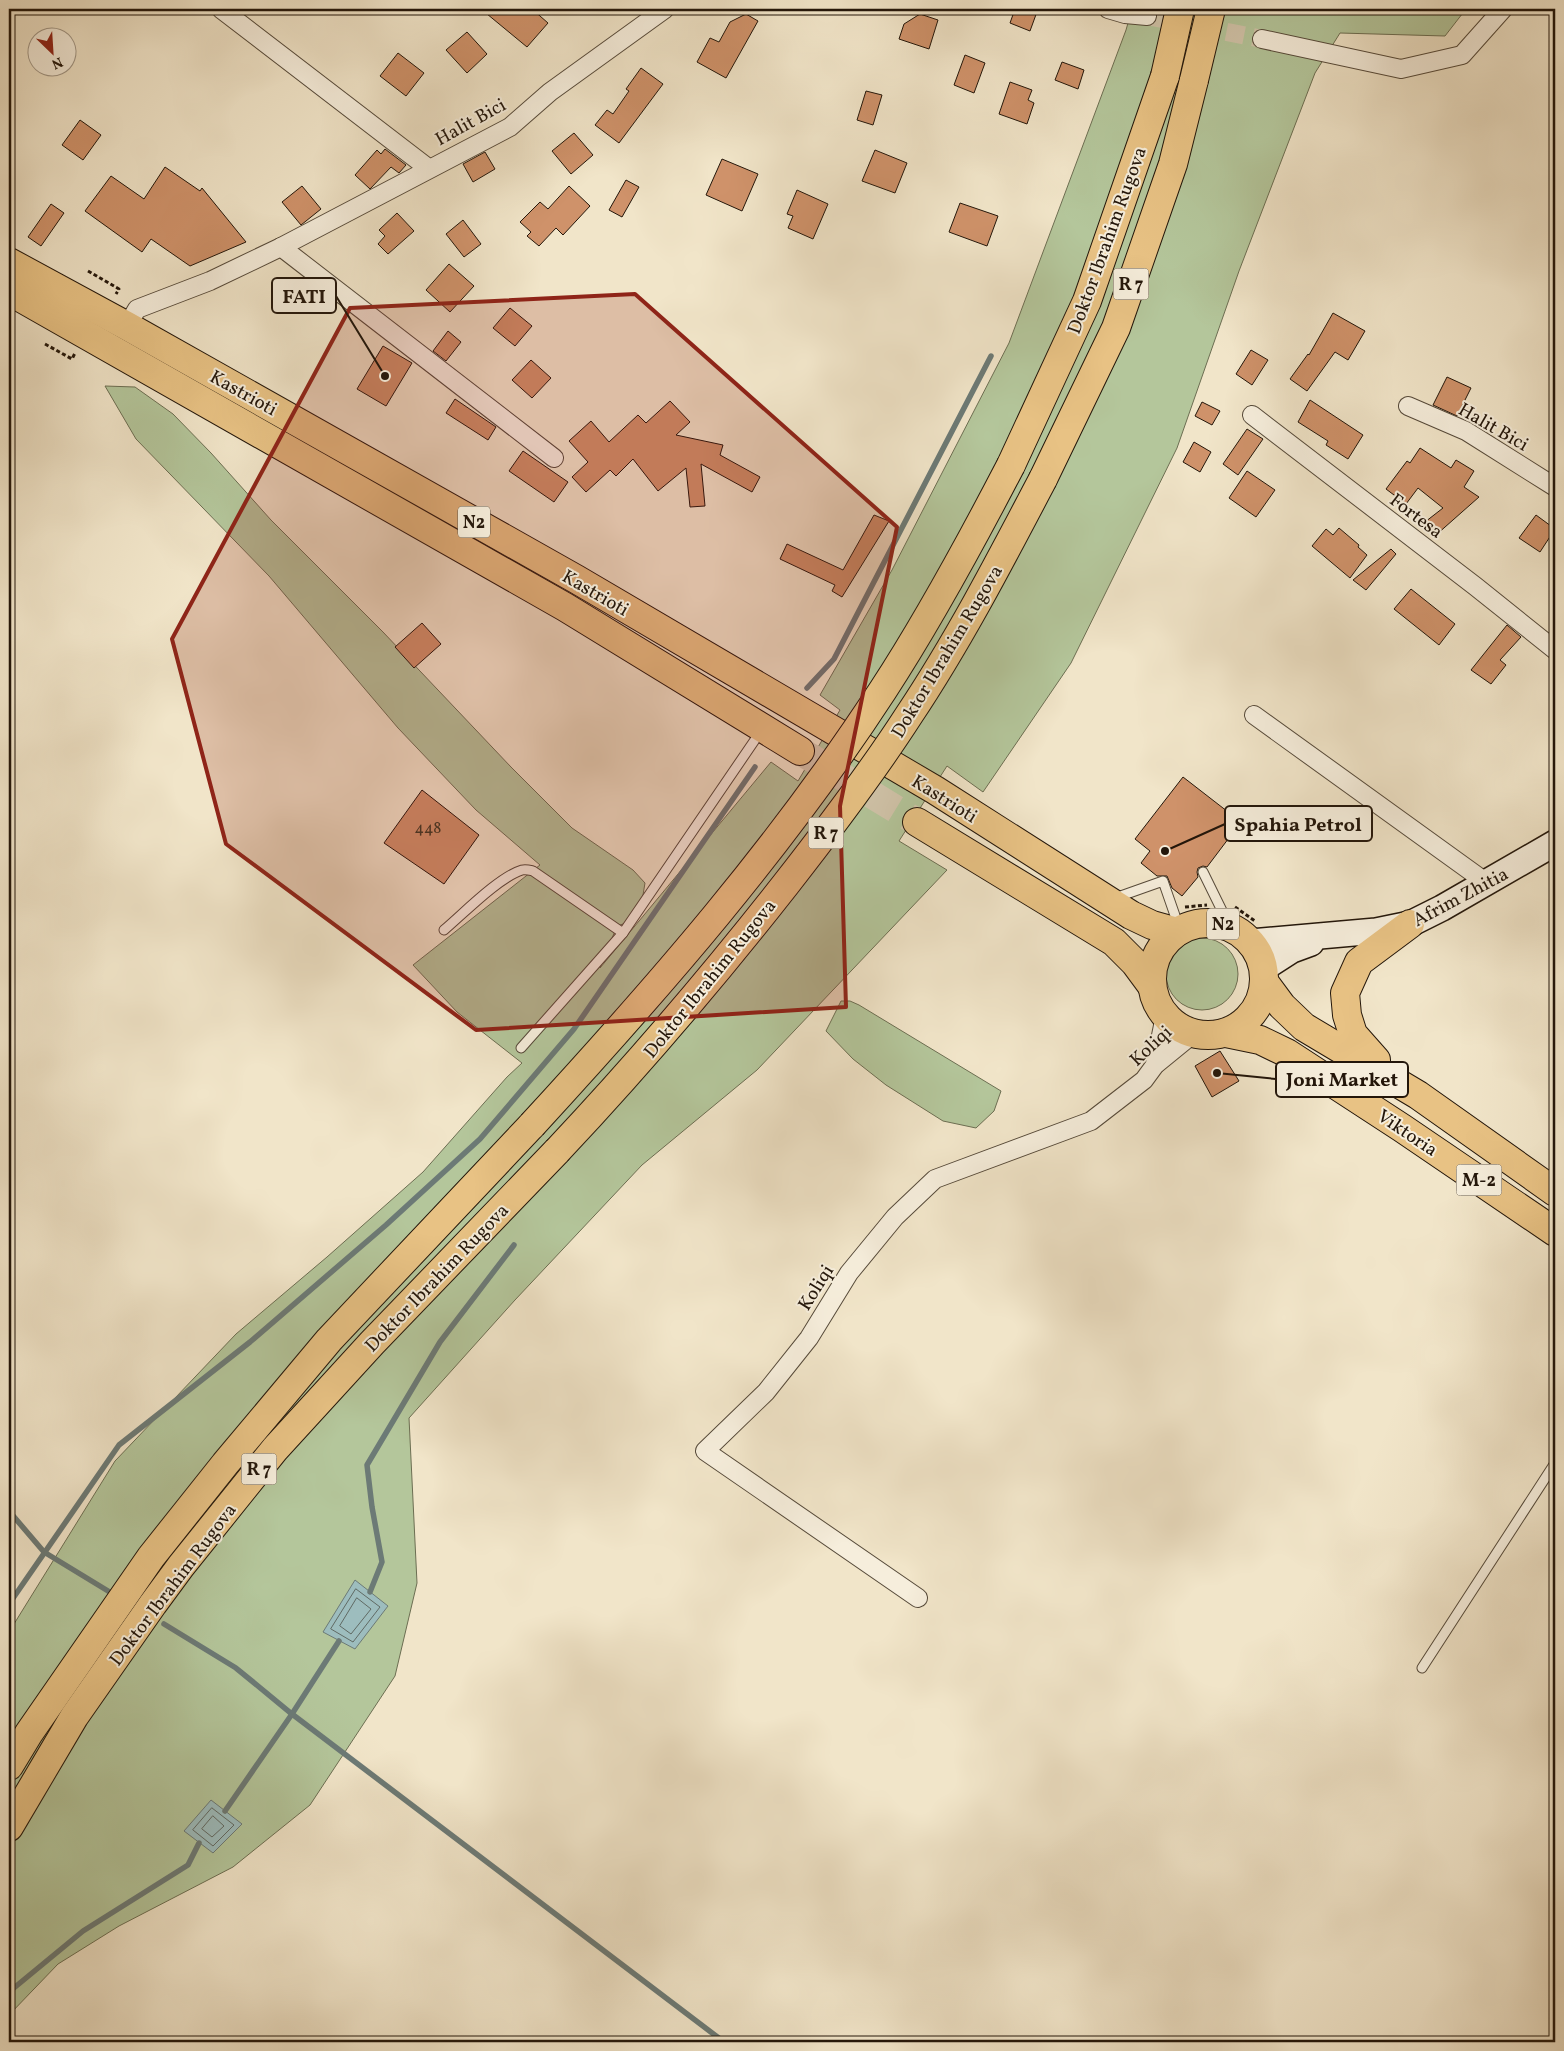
<svg xmlns="http://www.w3.org/2000/svg" width="1564" height="2051" viewBox="0 0 1564 2051" font-family="Vollkorn,serif">
<style>
.green{fill:#b4c69b;stroke:#6c6e52}
.water{fill:#9dbdbe;stroke:#6c7a76}
.lines{fill:none;stroke-linecap:round;stroke-linejoin:round}
.shore{stroke:#606a64;stroke-width:1}
.stream{stroke:#6c7a76;stroke-width:5.5}
.building{fill:#cf926a;stroke:#23160a}
.street-tunnel{stroke:#d2c6ac;stroke-width:18;stroke-dasharray:18 9;stroke-linecap:butt}
.highway-tunnel{stroke:#d2c6ac;stroke-width:28;stroke-dasharray:28 14;stroke-linecap:butt}
.lane-casing{stroke:#564a3a;stroke-width:11}
.street-casing{stroke:#564a3a;stroke-width:20}
.secondary-casing{stroke:#23160a;stroke-width:28}
.highway-casing{stroke:#23160a;stroke-width:30}
.path{stroke:#23160a;stroke-width:3;stroke-dasharray:4 2.5;stroke-linecap:butt}
.lane{stroke:#f6eedc;stroke-width:9}
.street{stroke:#f6eedc;stroke-width:18}
.secondary{stroke:#f6eedc;stroke-width:25}
.highway{stroke:#e8c284;stroke-width:28}
.highway-bridge-casing{stroke:#23160a;stroke-width:30;stroke-linecap:butt}
.highway-bridge{stroke:#e8c284;stroke-width:28}
.marked{fill:#8f2418;fill-opacity:0.2;stroke:#8f2418;stroke-width:4;stroke-linejoin:round}
.labels{text-anchor:middle;stroke-width:4;stroke-linejoin:round;paint-order:stroke}
.number-label{font-size:16px;fill:#4e3522}
.shield{fill:#f6eedc;stroke:#625749;stroke-width:1}
.shield-label{font-size:18px;font-weight:bold;fill:#23160a}
.street-label{font-size:19px;fill:#23160a;stroke:#f6eedc}
.leader{fill:none;stroke:#23160a;stroke-width:2}
.callout-dot{fill:#23160a;stroke:#f6eedc;stroke-width:2}
.callout{fill:#f6eedc;stroke:#23160a;stroke-width:2}
.callout-label{font-size:20px;text-anchor:middle;font-weight:bold;fill:#23160a}
</style>
<rect width="100%" height="100%" fill="#f1e5c9"/>
<filter id="stains"><feTurbulence type="fractalNoise" baseFrequency=".004" numOctaves="4"/><feColorMatrix values="0 0 0 0 .2 0 0 0 0 .09 0 0 0 0 .02 0 0 0 .5 -.17"/></filter>
<radialGradient id="worn" r=".72"><stop offset=".6" stop-color="#630" stop-opacity="0"/><stop offset="1" stop-color="#630" stop-opacity=".3"/></radialGradient>
<g class="green">
<path d="M1132,9H1466L1445,36L1340,33L1315,73L1239,271L1177,448L1071,663L983,792L947,766L899,841L947,870L757,1070L642,1165L515,1300L409,1418L417,1583L395,1676L310,1805L233,1867L119,1926L58,1964L9,2015V1632L115,1461L236,1334L327,1257L423,1172L507,1077L522,1063L457,1012L413,965L540,865L476,810L398,728L269,576L136,439L105,386L135,387L173,414L211,453L271,520L383,632L511,767L572,828L633,870L645,883L641,907L623,924L617,926L600,968L771,762L798,781L840,710L820,695L892,570L1009,343L1126,30Z"/>
<circle cx="1202" cy="974" r="36"/>
<path d="M841,1001H850L859,1005L1001,1091L994,1111L976,1128L943,1121L886,1085L853,1059L826,1031Z"/>
</g>
<g class="water">
<path d="M355,1580L388,1606L355,1649L323,1632Z"/>
<path d="M211,1800L242,1824L213,1853L184,1831Z"/>
</g>
<g class="lines">
<g class="shore">
<path d="M356,1589L380,1607L353,1642L331,1629Z"/>
<path d="M357,1598L371,1609L351,1634L340,1626Z"/>
<path d="M212,1808L234,1825L213,1846L193,1830Z"/>
<path d="M213,1816L224,1826L212,1837L202,1829Z"/>
</g>
<g class="stream">
<path d="M807,688L834,659L991,356"/>
<path d="M9,1511L44,1552L113,1594"/>
<path d="M370,1592L382,1562L372,1507L367,1465L440,1342L514,1245"/>
<path d="M9,1604L119,1445L250,1342L386,1225L480,1139L574,1029L755,767"/>
<path d="M164,1624L236,1668L292,1714L724,2042"/>
<path d="M225,1811L292,1714L339,1641"/>
<path d="M9,1992L83,1931L188,1865L199,1843"/>
</g>
</g>
<g class="building">
<path d="M481,9H532L548,23L527,47Z"/>
<path d="M1015,9H1038L1030,31L1010,23Z"/>
<path d="M746,14L758,21L726,78L697,62L710,38L719,42L730,22Z"/>
<path d="M920,14L938,20L929,49L899,39L904,24Z"/>
<path d="M467,32L487,54L467,73L446,50Z"/>
<path d="M398,53L424,73L406,96L380,76Z"/>
<path d="M965,55L985,63L974,93L954,85Z"/>
<path d="M1062,62L1084,70L1078,89L1055,80Z"/>
<path d="M641,68L663,84L619,143L595,125L607,110L613,114L629,91L626,89Z"/>
<path d="M1010,82L1032,90L1028,100L1034,103L1027,124L999,114Z"/>
<path d="M866,91L882,95L873,125L857,120Z"/>
<path d="M80,120L101,135L83,160L62,145Z"/>
<path d="M574,133L593,155L571,174L552,151Z"/>
<path d="M385,149L406,165L399,173L391,167L370,189L355,175L377,150L381,154Z"/>
<path d="M875,150L907,163L895,193L862,181Z"/>
<path d="M485,152L495,169L473,182L463,164Z"/>
<path d="M722,159L758,174L742,211L706,195Z"/>
<path d="M165,167L200,191L202,188L246,242L190,266L151,239L142,252L85,211L111,176L144,199Z"/>
<path d="M626,180L639,187L622,217L609,210Z"/>
<path d="M302,186L321,209L301,225L282,202Z"/>
<path d="M569,186L590,206L563,235L556,228L539,246L527,236L531,232L520,222L540,202L548,209Z"/>
<path d="M797,190L828,204L813,239L788,228L793,216L787,214Z"/>
<path d="M960,203L998,216L987,246L949,232Z"/>
<path d="M51,204L64,213L41,246L28,237Z"/>
<path d="M397,213L414,231L388,254L378,244L385,236L379,230Z"/>
<path d="M463,220L481,244L464,257L446,234Z"/>
<path d="M449,264L474,286L450,312L426,290Z"/>
<path d="M510,308L532,326L515,346L493,328Z"/>
<path d="M1333,313L1365,331L1348,360L1335,352L1307,391L1290,379L1308,354L1309,355Z"/>
<path d="M448,331L461,342L446,361L433,351Z"/>
<path d="M383,346L412,363L386,406L357,389Z"/>
<path d="M1251,350L1268,360L1252,385L1236,374Z"/>
<path d="M531,360L551,378L532,398L512,380Z"/>
<path d="M1447,377L1471,388L1457,416L1433,405Z"/>
<path d="M455,399L496,427L488,440L446,413Z"/>
<path d="M1310,400L1363,435L1348,459L1326,445L1328,441L1298,422Z"/>
<path d="M670,401L690,422L676,435L723,445L720,455L760,477L752,492L701,464L705,506L690,507L686,468L658,491L633,459L616,476L610,470L586,492L572,477L588,462L569,441L591,421L609,442L638,415L646,423Z"/>
<path d="M1202,402L1220,411L1212,425L1195,416Z"/>
<path d="M1247,429L1263,439L1238,475L1223,464Z"/>
<path d="M1194,442L1211,452L1200,472L1183,462Z"/>
<path d="M1420,448L1451,468L1456,460L1474,471L1464,487L1479,497L1436,535L1425,522L1443,508L1418,488L1406,504L1386,489L1407,461L1410,463Z"/>
<path d="M523,451L568,482L554,502L509,471Z"/>
<path d="M1247,471L1275,490L1256,517L1229,498Z"/>
<path d="M874,515L889,521L842,597L832,591L835,585L780,559L787,544L843,570Z"/>
<path d="M1536,515L1555,529L1540,552L1519,538Z"/>
<path d="M1339,528L1359,545L1358,547L1367,555L1350,578L1312,546L1326,529L1333,535Z"/>
<path d="M1391,549L1396,554L1366,590L1353,580Z"/>
<path d="M1411,589L1455,624L1439,645L1394,609Z"/>
<path d="M422,623L441,644L414,668L395,647Z"/>
<path d="M1507,625L1521,637L1500,660L1506,665L1491,684L1471,670Z"/>
<path d="M1183,777L1241,822L1207,867L1203,866L1198,868L1197,872L1198,877L1182,896L1172,888L1167,876H1157L1141,863L1150,851L1135,839Z"/>
<path d="M422,790L479,835L444,884L384,843Z"/>
<path d="M1220,1051L1239,1081L1212,1097L1195,1066Z"/>
</g>
<g class="lines">
<path class="street-tunnel" d="M1147,16L1262,39"/>
<path class="highway-tunnel" d="M800,751L917,822"/>
<defs>
<g id="lane">
<path d="M1203,872L1230,927"/>
<path d="M1115,898L1163,881L1179,927"/>
<path d="M444,930C463,914 499,877 522,870C526,869 529,870 533,871L623,933"/>
<path d="M521,1048L623,933L761,731"/>
<path d="M1422,1668L1555,1463"/>
</g>
<g id="street">
<path d="M221,9L428,168"/>
<path d="M1108,9L1125,14L1147,16"/>
<path d="M1262,39L1401,69L1462,55L1503,9"/>
<path d="M281,247L554,458"/>
<path d="M127,326L137,309L210,281L281,247L510,127L550,92L665,9"/>
<path d="M1408,406L1466,431L1555,487"/>
<path d="M1252,415L1475,586L1555,650"/>
<path d="M1254,715L1487,883"/>
<path d="M1155,1065L1165,1016"/>
<path d="M918,1598L705,1451L766,1392L809,1338L849,1273L895,1217L935,1179L1091,1121L1144,1080L1155,1065L1193,1034"/>
</g>
<g id="secondary">
<path d="M1251,942L1376,931L1410,924L1442,908L1555,843"/>
<path d="M1264,968L1292,950L1311,943"/>
</g>
<g id="highway">
<path d="M9,262L127,326L576,579L935,790L1131,915L1152,925L1177,932"/>
<path d="M9,291L565,607L800,751"/>
<path d="M1011,465L1087,301L1165,76"/>
<path d="M1043,479L1116,328L1173,164L1194,80"/>
<path d="M917,822L1114,942L1135,963L1152,986"/>
<circle cx="1208" cy="979" r="56"/>
<path d="M1265,983L1282,1006L1304,1027L1418,1095L1555,1192"/>
<path d="M1226,1033L1260,1040L1287,1053L1402,1128L1555,1232"/>
<path d="M1376,1060L1353,1034L1347,1015L1345,993L1359,962L1410,924"/>
<path d="M9,1766L29,1733L151,1557L225,1464L329,1340L532,1125"/>
<path d="M9,1827L74,1717L153,1604L181,1566L275,1449L372,1343L557,1151"/>
</g>
</defs>
<use href="#lane" class="lane-casing"/>
<use href="#street" class="street-casing"/>
<use href="#secondary" class="secondary-casing"/>
<use href="#highway" class="highway-casing"/>
<g class="path">
<path d="M88,271L119,289L116,294"/>
<path d="M45,344L72,359L75,353"/>
<path d="M1185,907L1207,905"/>
<path d="M1235,907L1255,921"/>
</g>
<use href="#lane" class="lane"/>
<use href="#street" class="street"/>
<use href="#secondary" class="secondary"/>
<use href="#highway" class="highway"/>
<defs>
<g id="highway-bridge">
<path d="M1165,76L1180,9"/>
<path d="M1194,80L1211,9"/>
<path d="M532,1125C658,988 781,847 883,690C930,618 971,542 1011,465"/>
<path d="M557,1151C638,1065 713,977 786,884C829,829 871,774 909,715C959,640 1001,559 1043,479"/>
</g>
</defs>
<use href="#highway-bridge" class="highway-bridge-casing"/>
<use href="#highway-bridge" class="highway-bridge"/>
</g>
<path class="marked" d="M635,294L897,527L840,806L846,1007L476,1030L226,844L172,639L350,308Z"/>
<g class="labels">
<g class="number-label">
<text x="428" y="833">448</text>
</g>
<g class="shield">
<rect x="1113.5" y="268.5" width="35" height="31" rx="4"/>
<rect x="458" y="506.5" width="32" height="31" rx="4"/>
<rect x="808.5" y="817.5" width="35" height="31" rx="4"/>
<rect x="1207" y="908.5" width="32" height="31" rx="4"/>
<rect x="1456.5" y="1164.5" width="45" height="31" rx="4"/>
<rect x="241.5" y="1453.5" width="35" height="31" rx="4"/>
</g>
<g class="shield-label">
<text x="1131" y="290">R 7</text>
<text x="474" y="528">N2</text>
<text x="826" y="839">R 7</text>
<text x="1223" y="930">N2</text>
<text x="1479" y="1186">M-2</text>
<text x="259" y="1475">R 7</text>
</g>
<g class="street-label">
<text transform="translate(470 121) rotate(-29)" y="7">Halit Bici</text>
<text transform="translate(1106 240) rotate(-70)" y="7">Doktor Ibrahim Rugova</text>
<text transform="translate(244 392) rotate(29)" y="7">Kastrioti</text>
<text transform="translate(1494 426) rotate(30)" y="7">Halit Bici</text>
<text transform="translate(1417 515) rotate(37)" y="7">Fortesa</text>
<text transform="translate(596 592) rotate(30)" y="7">Kastrioti</text>
<text transform="translate(946 651) rotate(-59)" y="7">Doktor Ibrahim Rugova</text>
<text transform="translate(945 798) rotate(32)" y="7">Kastrioti</text>
<text transform="translate(1460 896) rotate(-28)" y="7">Afrim Zhitia</text>
<text transform="translate(709 978) rotate(-51)" y="7">Doktor Ibrahim Rugova</text>
<text transform="translate(1150 1045) rotate(-43)" y="7">Koliqi</text>
<text transform="translate(1408 1132) rotate(34)" y="7">Viktoria</text>
<text transform="translate(436 1277) rotate(-46)" y="7">Doktor Ibrahim Rugova</text>
<text transform="translate(815 1287) rotate(-58)" y="7">Koliqi</text>
<text transform="translate(172 1584) rotate(-53)" y="7">Doktor Ibrahim Rugova</text>
</g>
</g>
<path class="leader" d="M385 376L336 296M1165 851L1225 824M1217 1073L1276 1079"/>
<g class="callout-dot">
<circle cx="385" cy="376" r="5"/>
<circle cx="1165" cy="851" r="5"/>
<circle cx="1217" cy="1073" r="5"/>
</g>
<g class="callout">
<rect x="272" y="278" width="64" height="35" rx="5"/>
<rect x="1225" y="806" width="147" height="35" rx="5"/>
<rect x="1276" y="1062" width="132" height="35" rx="5"/>
</g>
<g class="callout-label">
<text x="304" y="303">FATI</text>
<text x="1298" y="831">Spahia Petrol</text>
<text x="1342" y="1086">Joni Market</text>
</g>
<rect width="1564" height="2051" fill="none" stroke="#f1e5c9" stroke-width="30"/>
<rect x="10" y="10" width="1544" height="2031" fill="none" stroke="#23160a" stroke-width="2.5"/>
<rect x="15" y="15" width="1534" height="2021" fill="none" stroke="#23160a"/>
<g transform="translate(52 52) rotate(155)"><circle r="24" fill="#f6eedc" stroke="#a29888"/>
<path d="M0-4L9 19L0 12L-9 19Z" fill="#8f2418"/>
<text y="-8" font-size="14" font-weight="bold" text-anchor="middle" fill="#23160a">N</text>
</g>
<rect width="100%" height="100%" filter="url(#stains)"/>
<rect width="100%" height="100%" fill="url(#worn)"/>
</svg>
